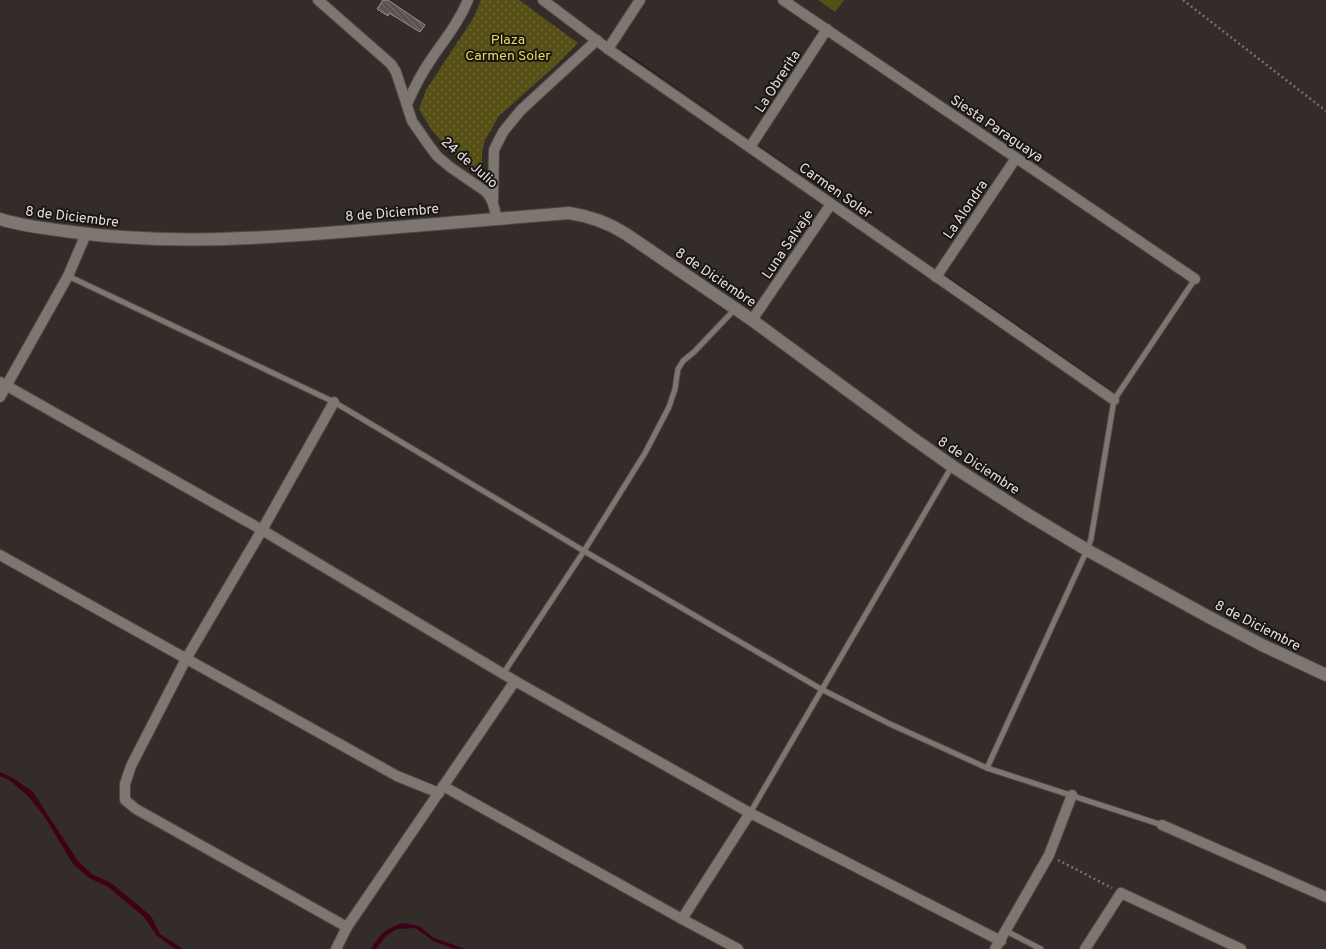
<svg xmlns="http://www.w3.org/2000/svg" width="1326" height="949" viewBox="0 0 1326 949" font-family="Overpass,sans-serif">
<style>
.grass{fill:url(#grass-dots)}
.garden{fill:#565016}
.water{fill:#3e0118}
.building{fill:url(#building-back-hatch);stroke:#9c9190}
.lines{fill:none;stroke-linecap:round;stroke-linejoin:round}
.lane-casing{stroke:#4f4945;stroke-width:7}
.street-casing{stroke:#4f4945;stroke-width:12}
.secondary-casing{stroke:#4f4945;stroke-width:14}
.path{stroke:#78726e;stroke-width:2.5;stroke-dasharray:2 3;stroke-linecap:butt}
.lane{stroke:#7e7671;stroke-width:5}
.street{stroke:#7e7671;stroke-width:10}
.secondary{stroke:#7e7671;stroke-width:12}
.labels{text-anchor:middle;stroke-width:4;stroke-linejoin:round;paint-order:stroke}
.park-label{font-size:14px;fill:#e7d85a;stroke:#191614}
.street-label{font-size:14px;fill:#e2ddda;stroke:#191614}
</style>
<defs>
<pattern id="grass-dots" width="8" height="8" patternUnits="userSpaceOnUse"><rect width="8" height="8" fill="#565016"/><path d="M2 2h.1M6 6h.1" fill="none" stroke="#6e6937" stroke-width="1.8" stroke-linecap="round"/></pattern>
<pattern id="building-back-hatch" width="6" height="6" patternUnits="userSpaceOnUse"><rect width="6" height="6" fill="#5c5351"/><path d="M-1 5l2 2M0 0l6 6M5-1l2 2" fill="none" stroke="#736b69"/></pattern>
</defs>
<rect width="100%" height="100%" fill="#332c28"/>
<path class="grass" d="M481,0H519L578,43L556,65L499,116L485,140L482,152V175L448,149L431,129L419,109L426,90L474,17Z"/>
<path class="garden" d="M818,0H844L835,12Z"/>
<g class="water">
<path d="M622,50L747,136L622,51Z"/>
<path d="M759,146H760L934,268Z"/>
<path d="M947,276L1111,390V391L946,277Z"/>
<path d="M0,772L13,778L33,792L78,861L92,874L111,883L151,916L160,934L183,949H175L156,935L144,917L108,887L89,878L73,864L44,816L28,796L9,780L0,776Z"/>
<path d="M402,923L419,926L434,938L465,949H455L435,942L415,928L397,929L386,936L376,949H371C381,933 384,930 402,923Z"/>
</g>
<path class="building" d="M383,0H388L425,25L420,32L389,13L388,16L377,9Z"/>
<g class="lines">
<defs>
<g id="lane">
<path d="M68,276L334,402L584,551L821,689L890,724L987,768L1162,825"/>
<path d="M503,674L584,551L645,453L669,407L675,389L678,369L683,361L694,352L735,309"/>
<path d="M987,768L1087,550L1091,539L1114,400L1195,279"/>
<path d="M750,813L952,466"/>
<path d="M1006,931L1041,949"/>
</g>
<g id="street">
<path d="M318,0L391,64L396,72L412,121L428,144L437,156L450,167L485,191C493,198 494,208 497,219"/>
<path d="M543,0L608,49L1114,400"/>
<path d="M783,0L1195,279"/>
<path d="M608,49L640,0"/>
<path d="M407,104C414,88 422,72 432,58C445,39 459,22 468,0"/>
<path d="M750,147L827,29"/>
<path d="M493,201L494,150L503,132L521,110L597,40"/>
<path d="M936,277L1016,158"/>
<path d="M752,320L831,204"/>
<path d="M0,382L262,530L515,681L750,813L1001,941"/>
<path d="M0,397L68,276L86,234"/>
<path d="M334,402L262,530L186,659L131,766L125,784V800L136,809L347,927"/>
<path d="M0,555L397,776L439,793"/>
<path d="M443,786L682,919L738,949"/>
<path d="M1162,825L1326,897"/>
<path d="M682,919L750,813"/>
<path d="M336,949L347,927L515,681"/>
<path d="M995,949L1049,855L1072,795"/>
<path d="M1085,949L1121,893L1241,949"/>
</g>
<path id="secondary" d="M0,219C21,226 43,228 65,231C160,245 257,239 352,231C424,225 496,219 569,213C589,216 609,223 626,234L752,320L911,437L952,466L1022,511L1087,550L1207,616L1262,645L1326,675"/>
</defs>
<use href="#lane" class="lane-casing"/>
<use href="#street" class="street-casing"/>
<use href="#secondary" class="secondary-casing"/>
<g class="path">
<path d="M1183,0L1326,111"/>
<path d="M1058,860L1112,888"/>
</g>
<use href="#lane" class="lane"/>
<use href="#street" class="street"/>
<use href="#secondary" class="secondary"/>
</g>
<g class="labels">
<g class="park-label">
<text x="508" y="44">Plaza<tspan x="508" dy="16">Carmen Soler</tspan></text>
</g>
<g class="street-label">
<text transform="translate(777 81) rotate(-57)" y="5">La Obrerita</text>
<text transform="translate(997 128) rotate(34)" y="5">Siesta Paraguaya</text>
<text transform="translate(470 162) rotate(41)" y="5">24 de Julio</text>
<text transform="translate(836 190) rotate(35)" y="5">Carmen Soler</text>
<text transform="translate(965 209) rotate(-56)" y="5">La Alondra</text>
<text transform="translate(392 212) rotate(-5)" y="5">8 de Diciembre</text>
<text transform="translate(72 216) rotate(7)" y="5">8 de Diciembre</text>
<text transform="translate(787 244) rotate(-56)" y="5">Luna Salvaje</text>
<text transform="translate(716 277) rotate(34)" y="5">8 de Diciembre</text>
<text transform="translate(979 465) rotate(33)" y="5">8 de Diciembre</text>
<text transform="translate(1258 625) rotate(27)" y="5">8 de Diciembre</text>
</g>
</g>
</svg>
